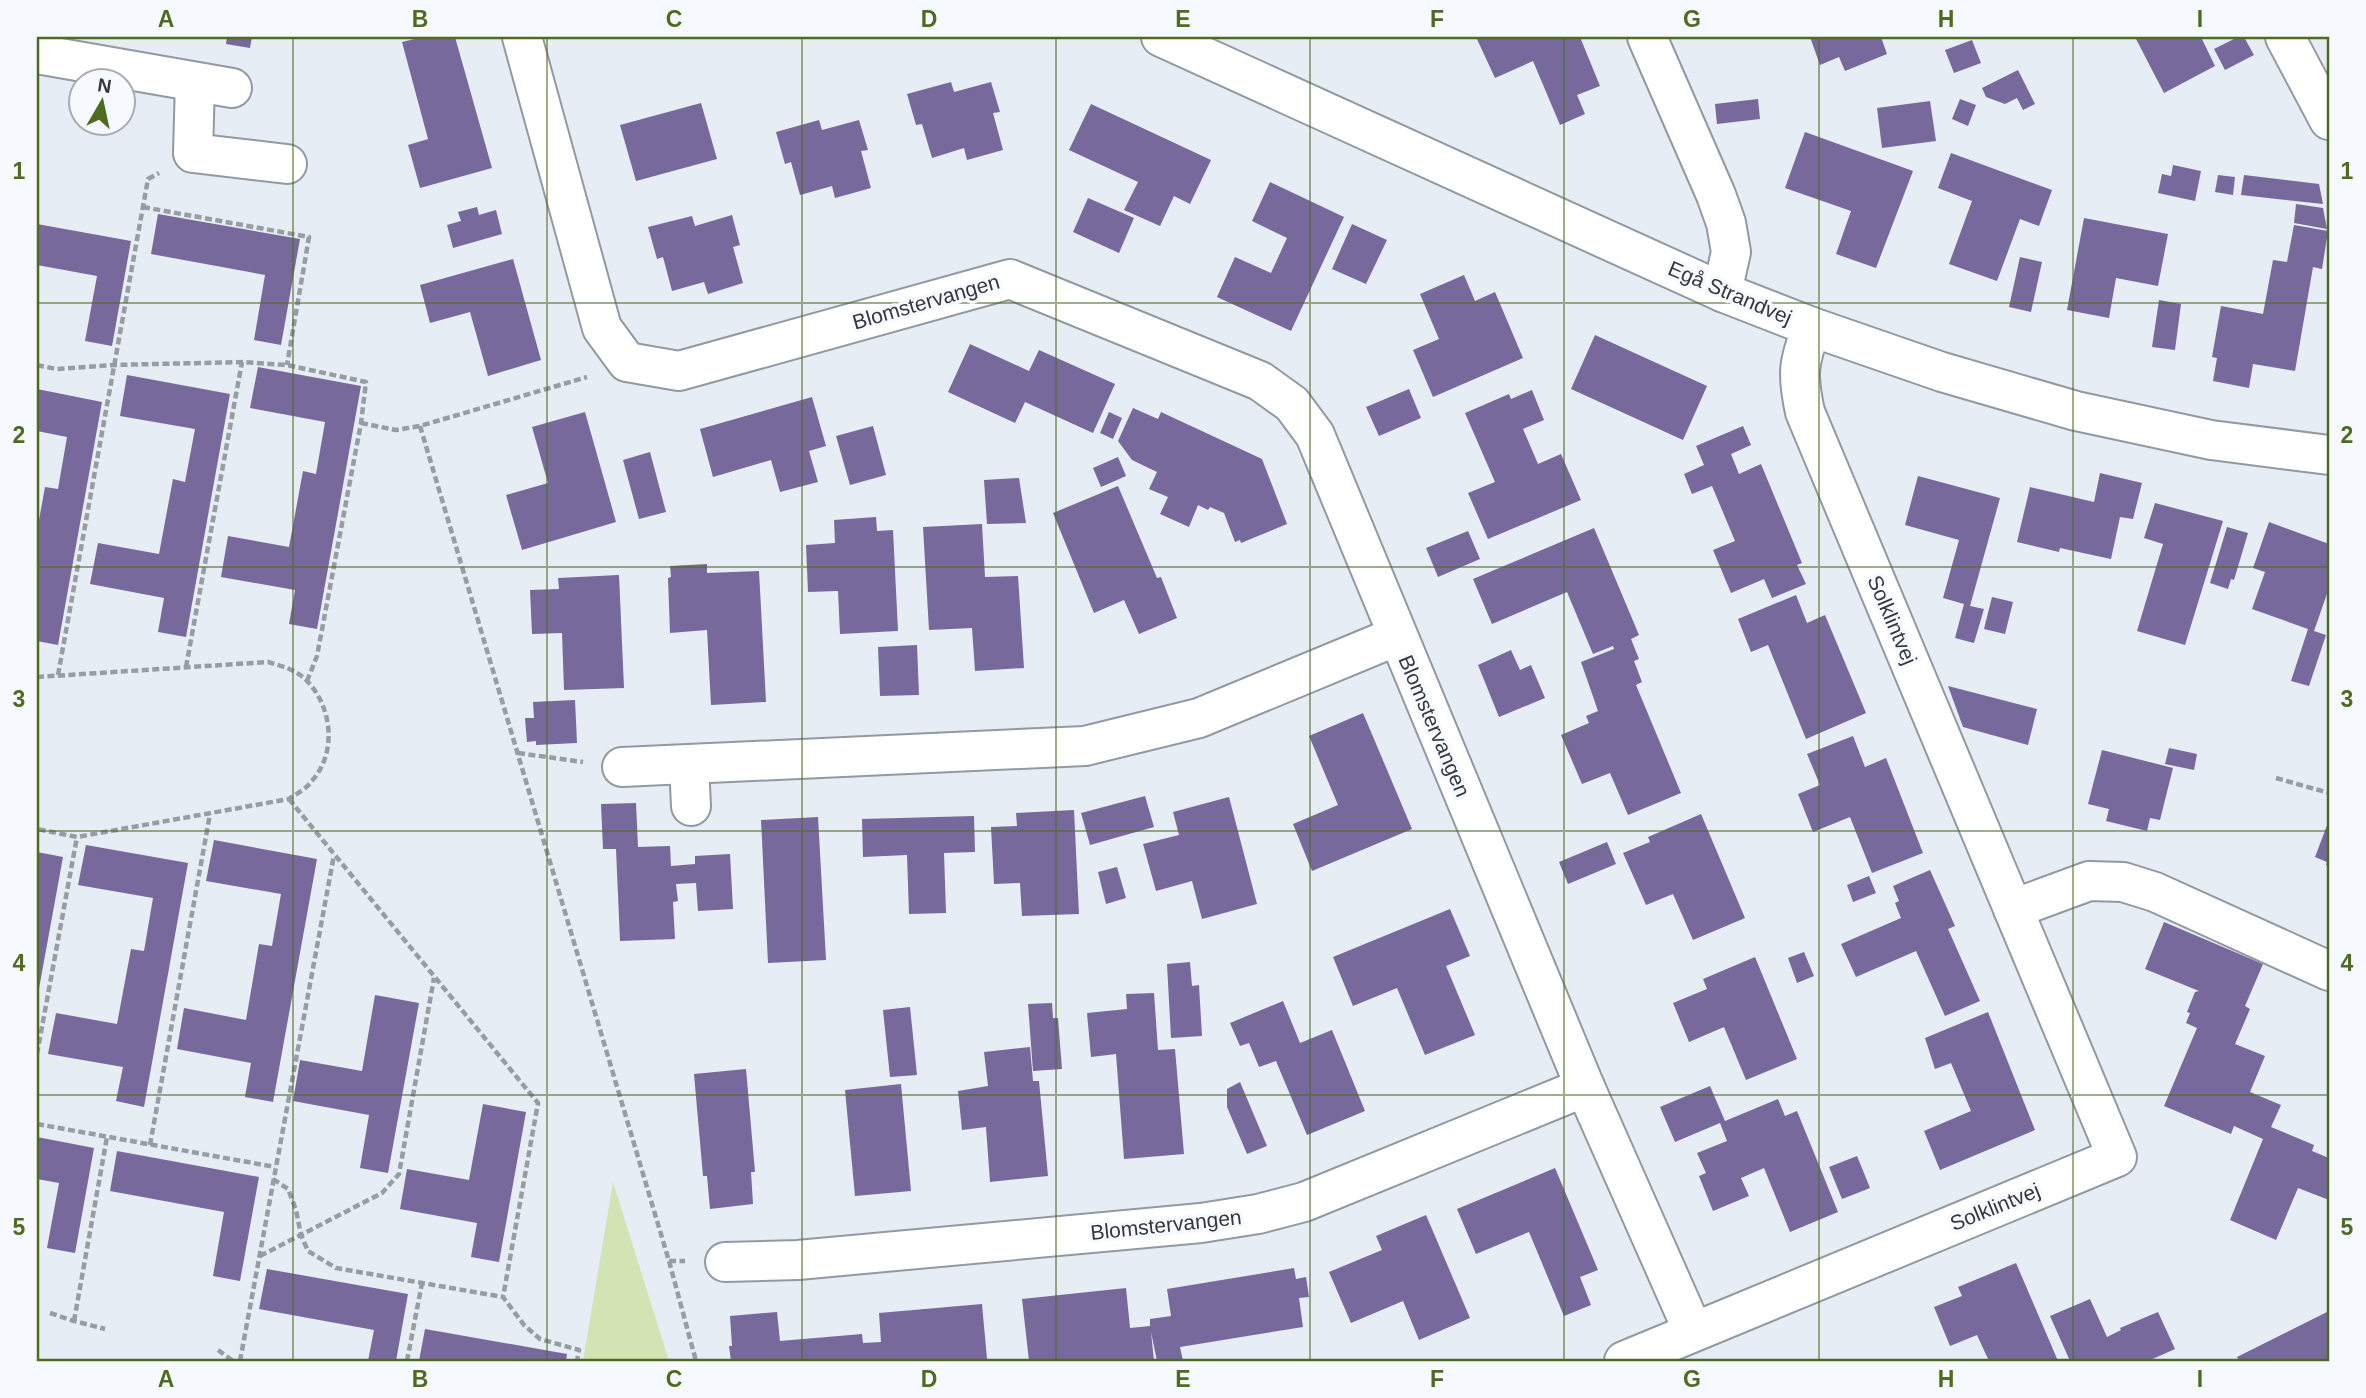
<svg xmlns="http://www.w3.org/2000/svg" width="2366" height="1398" viewBox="0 0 2366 1398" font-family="Arial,sans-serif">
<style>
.green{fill:#d2e3b4}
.building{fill:#77699b}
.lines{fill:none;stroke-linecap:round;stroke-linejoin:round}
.minor-casing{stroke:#9399a1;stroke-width:42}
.path{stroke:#989ca3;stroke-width:4.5;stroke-dasharray:7 3.5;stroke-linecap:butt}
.minor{stroke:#fff;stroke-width:38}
.grid{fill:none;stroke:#4e6b20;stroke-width:2;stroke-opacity:0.55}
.labels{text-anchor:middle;stroke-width:7;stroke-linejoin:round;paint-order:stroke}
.street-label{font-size:21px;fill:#35373b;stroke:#f6faff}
.neatline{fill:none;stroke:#4e6b20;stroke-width:2.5}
.grid-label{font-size:23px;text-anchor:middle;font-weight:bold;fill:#4e6b20}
</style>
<rect width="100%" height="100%" fill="#e6edf5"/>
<path class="green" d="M613,1182L669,1361H583Z"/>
<g class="building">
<path d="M227,37H252L250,48L226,44Z"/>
<path d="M423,37H455L492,168L420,188L408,145L428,139L402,42Z"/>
<path d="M1476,37H1580L1600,86L1577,95L1585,114L1560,125L1533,61L1495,78Z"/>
<path d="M1810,37H1881L1887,54L1845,71L1839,57L1820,65Z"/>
<path d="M2135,37H2201L2215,66L2164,93Z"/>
<path d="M2238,37H2244L2254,55L2225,70L2214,49Z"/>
<path d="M1972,40L1981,63L1954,73L1945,50Z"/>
<path d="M2018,70L2035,104L2023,110L2017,98L2005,104L1986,97L1982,88Z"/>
<path d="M951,82L954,92L991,82L1000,112L993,113L1003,150L967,160L964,148L932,158L922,124L916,125L907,94Z"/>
<path d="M1758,99L1760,119L1717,124L1715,104Z"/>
<path d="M1960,99L1976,105L1968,126L1952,119Z"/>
<path d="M1930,101L1936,141L1882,148L1877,108Z"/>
<path d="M701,103L717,159L636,181L620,125Z"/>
<path d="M1091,104L1211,160L1190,204L1174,196L1160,226L1124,210L1138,182L1069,150Z"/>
<path d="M819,120L822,130L859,120L868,150L861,151L871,188L835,198L832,186L800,195L791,162L785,164L776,132Z"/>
<path d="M1805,132L1913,171L1876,268L1836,254L1851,211L1785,188Z"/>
<path d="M1951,153L2052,190L2039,226L2020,219L1997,281L1949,264L1972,201L1938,188Z"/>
<path d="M2173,165L2201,171L2195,201L2158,193L2162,174L2171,176Z"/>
<path d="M2218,175L2235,177L2233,195L2215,192Z"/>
<path d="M2244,175L2319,184L2323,204L2241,195Z"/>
<path d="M1270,182L1344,217L1291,331L1217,297L1235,257L1271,273L1287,238L1252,221Z"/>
<path d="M1088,198L1134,218L1119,253L1073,232Z"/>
<path d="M2296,204L2323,208L2327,229L2294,223Z"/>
<path d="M477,207L479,215L496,210L502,234L453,248L447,225L461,221L458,212Z"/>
<path d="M158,214L300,239L281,345L254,340L265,275L151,254Z"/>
<path d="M732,215L740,245L733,247L743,283L708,294L704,282L672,291L663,257L657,259L648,227L692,216L695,226Z"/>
<path d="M2084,218L2168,234L2158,286L2116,278L2109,318L2067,310Z"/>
<path d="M37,224L131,241L112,346L85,341L97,276L37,265Z"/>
<path d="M1352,224L1387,240L1366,284L1332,269Z"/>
<path d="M2294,225L2328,231L2322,269L2313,267L2295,371L2253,364L2249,388L2213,381L2217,358L2212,357L2221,306L2263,314L2273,260L2287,262Z"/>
<path d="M2020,257L2042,262L2031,312L2009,307Z"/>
<path d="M513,259L541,360L488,376L470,312L430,323L420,285Z"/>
<path d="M1464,275L1475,301L1495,292L1523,358L1433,397L1413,350L1439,339L1420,294Z"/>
<path d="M2159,300L2181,304L2175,350L2152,347Z"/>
<path d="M1595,335L1707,386L1683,440L1571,389Z"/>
<path d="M970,344L1029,371L1039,350L1115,384L1093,433L1025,402L1015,423L948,392Z"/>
<path d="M258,367L361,386L317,629L289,624L295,590L221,577L228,536L289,547L303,471L316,474L325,422L250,408Z"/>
<path d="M127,375L230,394L186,637L158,632L164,598L90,584L98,543L159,554L173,479L185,482L195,429L120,416Z"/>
<path d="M37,389L102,402L58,645L37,641V531L45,487L58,489L67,437L37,431Z"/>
<path d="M1409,389L1421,418L1379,436L1366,407Z"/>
<path d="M1532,390L1544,420L1523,429L1538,464L1561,454L1581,500L1488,539L1468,493L1495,482L1465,413L1509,394L1511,399Z"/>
<path d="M812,397L826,446L809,451L818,482L780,492L771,460L713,477L700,429Z"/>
<path d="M1133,408L1158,419L1161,412L1262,459L1287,524L1241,543L1240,540L1235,542L1224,513L1210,507L1208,510L1198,505L1189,527L1160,514L1168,497L1149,489L1157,472L1132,460L1118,441Z"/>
<path d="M585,412L616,522L522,550L506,495L548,483L532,427Z"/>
<path d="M1109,412L1122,418L1113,439L1100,433Z"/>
<path d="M873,426L886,475L850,485L836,436Z"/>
<path d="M1743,426L1751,445L1731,454L1739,474L1761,464L1802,563L1797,565L1806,584L1772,598L1764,579L1731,593L1713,550L1735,541L1712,486L1692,494L1684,474L1704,465L1696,446Z"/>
<path d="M650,452L666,512L639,519L623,460Z"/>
<path d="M1118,457L1126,476L1101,487L1093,468Z"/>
<path d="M2100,473L2142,483L2133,519L2120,517L2111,559L2060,548L2059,552L2017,542L2030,487L2094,502Z"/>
<path d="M1918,476L2000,498L1970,606L1984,609L1974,643L1955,638L1964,604L1943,598L1959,540L1905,525Z"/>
<path d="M1019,478L1026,523L987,524L984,480Z"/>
<path d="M1118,486L1157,578L1161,577L1177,618L1139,634L1124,600L1094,613L1053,513Z"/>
<path d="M2155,503L2223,521L2185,645L2137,631L2163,544L2144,538Z"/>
<path d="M876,517L877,531L893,530L898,631L840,634L838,591L808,592L806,545L835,543L834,520Z"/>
<path d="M2269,522L2329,544V588L2314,631L2326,635L2309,686L2291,681L2308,629L2252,609L2265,572L2253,568Z"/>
<path d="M982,524L985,577L1018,576L1024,668L975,671L972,628L929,630L923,527Z"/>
<path d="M2227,527L2248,533L2234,580L2231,579L2228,589L2210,583Z"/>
<path d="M1594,528L1639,635L1631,639L1639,659L1634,661L1642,682L1636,685L1681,793L1628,815L1610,773L1582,784L1561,735L1589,723L1586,716L1598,711L1581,662L1614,649L1613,646L1593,654L1567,592L1492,624L1473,579Z"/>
<path d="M1468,531L1480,559L1438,577L1426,548Z"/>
<path d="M707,564V573L759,571L766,702L711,705L707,630L670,633L668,578L671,577L670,566Z"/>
<path d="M619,575L624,688L564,690L562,633L532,634L530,590L559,589L558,578Z"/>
<path d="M1796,595L1807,623L1825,615L1866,713L1806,739L1768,645L1751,652L1738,619Z"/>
<path d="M1992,597L2013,602L2005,634L1984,629Z"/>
<path d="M917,645L919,695L880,696L878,647Z"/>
<path d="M1511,650L1520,670L1531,665L1545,698L1499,717L1478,665Z"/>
<path d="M1948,686L2037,709L2028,745L1963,727Z"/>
<path d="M575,700L577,743L536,745V741L527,742L525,718H534L533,702Z"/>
<path d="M1363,713L1412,829L1312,871L1293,824L1338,805L1309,736Z"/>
<path d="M1853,736L1865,767L1886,758L1923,853L1872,873L1850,817L1813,832L1798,794L1820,785L1807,754Z"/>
<path d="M2169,748L2197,754L2194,770L2165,764Z"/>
<path d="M2102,750L2173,768L2160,820L2150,818L2147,831L2106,821L2109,809L2088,804Z"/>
<path d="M1145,796L1154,827L1090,845L1081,813Z"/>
<path d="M1229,797L1257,904L1202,919L1192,881L1156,891L1143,844L1179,835L1173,812Z"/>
<path d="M636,803L638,847L670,846L671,866L695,864V856L730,854L733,909L698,911L696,883L676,884L678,901L673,902L675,939L620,941L616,849H603L601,804Z"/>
<path d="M1074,810L1079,914L1022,916L1020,883L994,884L991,827L1017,826L1016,813Z"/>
<path d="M1701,814L1745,918L1693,940L1673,894L1646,905L1623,853L1650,842L1648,837Z"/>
<path d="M974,816L975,852L944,853L946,913L909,914L907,855L863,857L862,819Z"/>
<path d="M818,817L826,960L768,963L761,820Z"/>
<path d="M2329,820V866L2326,865L2327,862L2315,857Z"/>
<path d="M214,840L317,859L273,1102L245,1097L251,1063L177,1049L184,1008L246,1020L259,944L272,946L281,894L206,881Z"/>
<path d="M1607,842L1616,864L1568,884L1559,862Z"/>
<path d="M86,845L188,863L144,1107L116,1101L123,1067L48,1054L56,1013L117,1024L131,949L144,951L153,898L78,885Z"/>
<path d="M37,852L63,857L38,994H37Z"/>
<path d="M1117,867L1126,898L1106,904L1098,872Z"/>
<path d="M1930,870L1955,926L1948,929L1980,1001L1945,1016L1916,951L1856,977L1841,944L1901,918L1895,903L1899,901L1893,886Z"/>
<path d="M1869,876L1876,893L1853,902L1847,885Z"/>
<path d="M1450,909L1470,956L1446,966L1475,1035L1425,1055L1397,988L1353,1006L1333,957Z"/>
<path d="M2164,922L2263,964L2245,1006L2250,1009L2235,1044L2265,1056L2250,1092L2281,1105L2271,1127L2314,1145L2312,1151L2329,1158V1200L2298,1188L2276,1240L2230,1220L2263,1139L2234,1126L2231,1134L2164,1106L2197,1028L2186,1023L2190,1013L2187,1012L2195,992L2199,991L2145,969Z"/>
<path d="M1804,952L1814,976L1797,983L1788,958Z"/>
<path d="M1755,957L1797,1059L1746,1080L1724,1027L1689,1042L1673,1003L1707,989L1703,979Z"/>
<path d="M1190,962L1192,986L1199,985L1202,1036L1171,1038L1167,964Z"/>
<path d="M1154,993L1158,1050L1175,1049L1184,1154L1124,1159L1116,1054L1091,1057L1087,1013L1127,1009L1126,994Z"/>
<path d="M375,995L419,1003L388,1173L360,1168L369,1115L293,1101L300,1060L362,1071Z"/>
<path d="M1283,1001L1300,1043L1332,1030L1365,1111L1307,1135L1276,1061L1259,1067L1249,1043L1240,1046L1230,1023Z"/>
<path d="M1052,1003L1053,1018H1058L1062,1069L1033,1071L1028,1004Z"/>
<path d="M910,1007L917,1075L890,1077L883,1010Z"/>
<path d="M1988,1012L2035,1130L1940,1170L1924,1131L1971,1111L1951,1063L1935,1069L1925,1038Z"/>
<path d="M1030,1047L1033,1081H1039L1048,1176L990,1182L986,1127L962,1130L958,1091L988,1086L984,1052Z"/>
<path d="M746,1069L755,1172H751L753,1204L710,1209L707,1176H703L694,1074Z"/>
<path d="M1240,1082L1267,1146L1247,1154L1227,1107V1089Z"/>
<path d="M901,1084L911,1191L855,1196L845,1090Z"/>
<path d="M1710,1086L1725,1121L1778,1099L1785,1116L1797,1111L1838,1212L1790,1232L1764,1168L1741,1178L1749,1196L1713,1211L1699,1176L1706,1173L1697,1153L1727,1141L1720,1123L1675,1142L1660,1107Z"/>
<path d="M483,1104L526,1112L499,1262L471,1257L477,1223L400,1209L407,1169L469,1180Z"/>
<path d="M37,1137L94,1148L75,1253L47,1248L59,1183L37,1179Z"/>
<path d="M117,1151L259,1177L240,1281L213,1276L224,1212L110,1191Z"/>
<path d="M1857,1156L1870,1188L1842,1199L1829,1167Z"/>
<path d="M1555,1168L1598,1270L1580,1277L1591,1305L1564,1316L1529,1232L1476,1254L1457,1209Z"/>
<path d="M1426,1215L1470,1318L1419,1340L1403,1301L1351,1323L1329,1272L1382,1250L1376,1236Z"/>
<path d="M2016,1263L2058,1361H1989L1977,1335L1950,1346L1934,1307L1962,1296L1958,1287Z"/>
<path d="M1294,1268L1296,1279L1306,1277L1309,1297L1299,1298L1303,1327L1180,1347L1183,1361H1157L1151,1332L1154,1361H1029L1022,1299L1126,1288L1130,1328L1150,1326V1319L1171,1316L1167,1289Z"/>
<path d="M267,1269L408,1294L396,1361H368L374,1330L259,1309Z"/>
<path d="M2090,1299L2107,1337L2121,1330L2120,1328L2158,1312L2175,1349L2148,1361H2070L2050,1316Z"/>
<path d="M982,1304L987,1359L960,1361H731L729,1346H732L730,1316L777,1312L780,1341L862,1334L863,1343L881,1342L879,1313Z"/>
<path d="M2329,1311V1361H2239L2237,1357Z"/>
<path d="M425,1329L567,1354L566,1361H419Z"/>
</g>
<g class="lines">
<defs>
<g id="minor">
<path d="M522,37L602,328L627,362L679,371L1010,279L1260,381L1292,404L1315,435L1585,1087L1693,1331"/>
<path d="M1161,37L1722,292L1812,327L1942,372L2076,411L2211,440L2329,455"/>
<path d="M1647,37L1716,195L1726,223L1731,252L1722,292"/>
<path d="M2285,37L2329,120"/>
<path d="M37,54L232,88"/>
<path d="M195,82L193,153L287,164"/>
<path d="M689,764L691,806"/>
<path d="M622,767L1085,746L1199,718L1397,636"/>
<path d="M2013,909L2089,881L2123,882L2155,892L2329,971"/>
<path d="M725,1262L798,1260L1201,1223L1258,1214L1304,1202L1585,1087"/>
<path d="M1624,1361L2117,1157L1805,412C1797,375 1798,363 1812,327"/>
</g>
</defs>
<use href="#minor" class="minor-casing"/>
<g class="path">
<path d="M143,207L309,237L287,365"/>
<path d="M37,365L56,369L114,365L242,362L287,365L366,382L361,423L317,656L307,681"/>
<path d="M361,423L396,430L420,426L587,377"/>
<path d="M420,426L669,1261L696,1361"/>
<path d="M186,667L242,362"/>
<path d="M58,675L148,179L159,173"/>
<path d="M37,677L268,662C282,666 297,670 307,681C333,708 337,754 311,782C306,789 296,794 289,799L77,837L37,829"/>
<path d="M518,753L583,762"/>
<path d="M2276,778L2329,793"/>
<path d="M289,799L538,1103L503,1297"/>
<path d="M37,1054L77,837"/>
<path d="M37,1124L275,1167"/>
<path d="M150,1145L210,814"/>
<path d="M273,1179L288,1189L296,1210L301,1235L308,1251L336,1268L503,1297L524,1325L540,1339L579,1350L577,1361"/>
<path d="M260,1256L382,1193L399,1174L434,978"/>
<path d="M669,1261H685"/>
<path d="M50,1313L74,1321L105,1329"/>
<path d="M74,1321L107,1137"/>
<path d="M218,1350L233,1361"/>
<path d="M240,1361L334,855"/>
<path d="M407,1361L422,1283"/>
</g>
<use href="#minor" class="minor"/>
</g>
<path class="grid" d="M293,37V1361M547,37V1361M802,37V1361M1056,37V1361M1310,37V1361M1564,37V1361M1819,37V1361M2073,37V1361M37,303H2329M37,567H2329M37,831H2329M37,1095H2329"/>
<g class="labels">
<g class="street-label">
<text transform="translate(1730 293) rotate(23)" y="7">Egå Strandvej</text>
<text transform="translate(926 302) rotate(-16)" y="7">Blomstervangen</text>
<text transform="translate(1892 620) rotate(67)" y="7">Solklintvej</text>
<text transform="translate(1434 726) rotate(67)" y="7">Blomstervangen</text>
<text transform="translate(1995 1207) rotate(-22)" y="7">Solklintvej</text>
<text transform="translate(1166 1225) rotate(-6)" y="7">Blomstervangen</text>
</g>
</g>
<rect width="2366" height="1398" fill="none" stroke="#f6faff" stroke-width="77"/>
<g transform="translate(102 102) rotate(9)"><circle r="33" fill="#f6faff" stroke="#a9acb1" stroke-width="2"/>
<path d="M0-5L12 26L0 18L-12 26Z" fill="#4e6b20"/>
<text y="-10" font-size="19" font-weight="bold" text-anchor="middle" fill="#35373b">N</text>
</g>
<rect x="38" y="38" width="2290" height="1322" class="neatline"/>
<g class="grid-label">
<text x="166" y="27">A</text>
<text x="420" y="27">B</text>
<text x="674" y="27">C</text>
<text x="929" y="27">D</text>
<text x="1183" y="27">E</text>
<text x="1437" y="27">F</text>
<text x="1692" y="27">G</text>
<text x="1946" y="27">H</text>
<text x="2200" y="27">I</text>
<text x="19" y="179">1</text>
<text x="2347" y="179">1</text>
<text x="19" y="443">2</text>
<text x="2347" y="443">2</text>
<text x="19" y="707">3</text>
<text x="2347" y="707">3</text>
<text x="19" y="971">4</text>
<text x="2347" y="971">4</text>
<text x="19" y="1235">5</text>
<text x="2347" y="1235">5</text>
<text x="166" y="1387">A</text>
<text x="420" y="1387">B</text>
<text x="674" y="1387">C</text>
<text x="929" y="1387">D</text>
<text x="1183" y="1387">E</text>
<text x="1437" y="1387">F</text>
<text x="1692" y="1387">G</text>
<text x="1946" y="1387">H</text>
<text x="2200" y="1387">I</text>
</g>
</svg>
